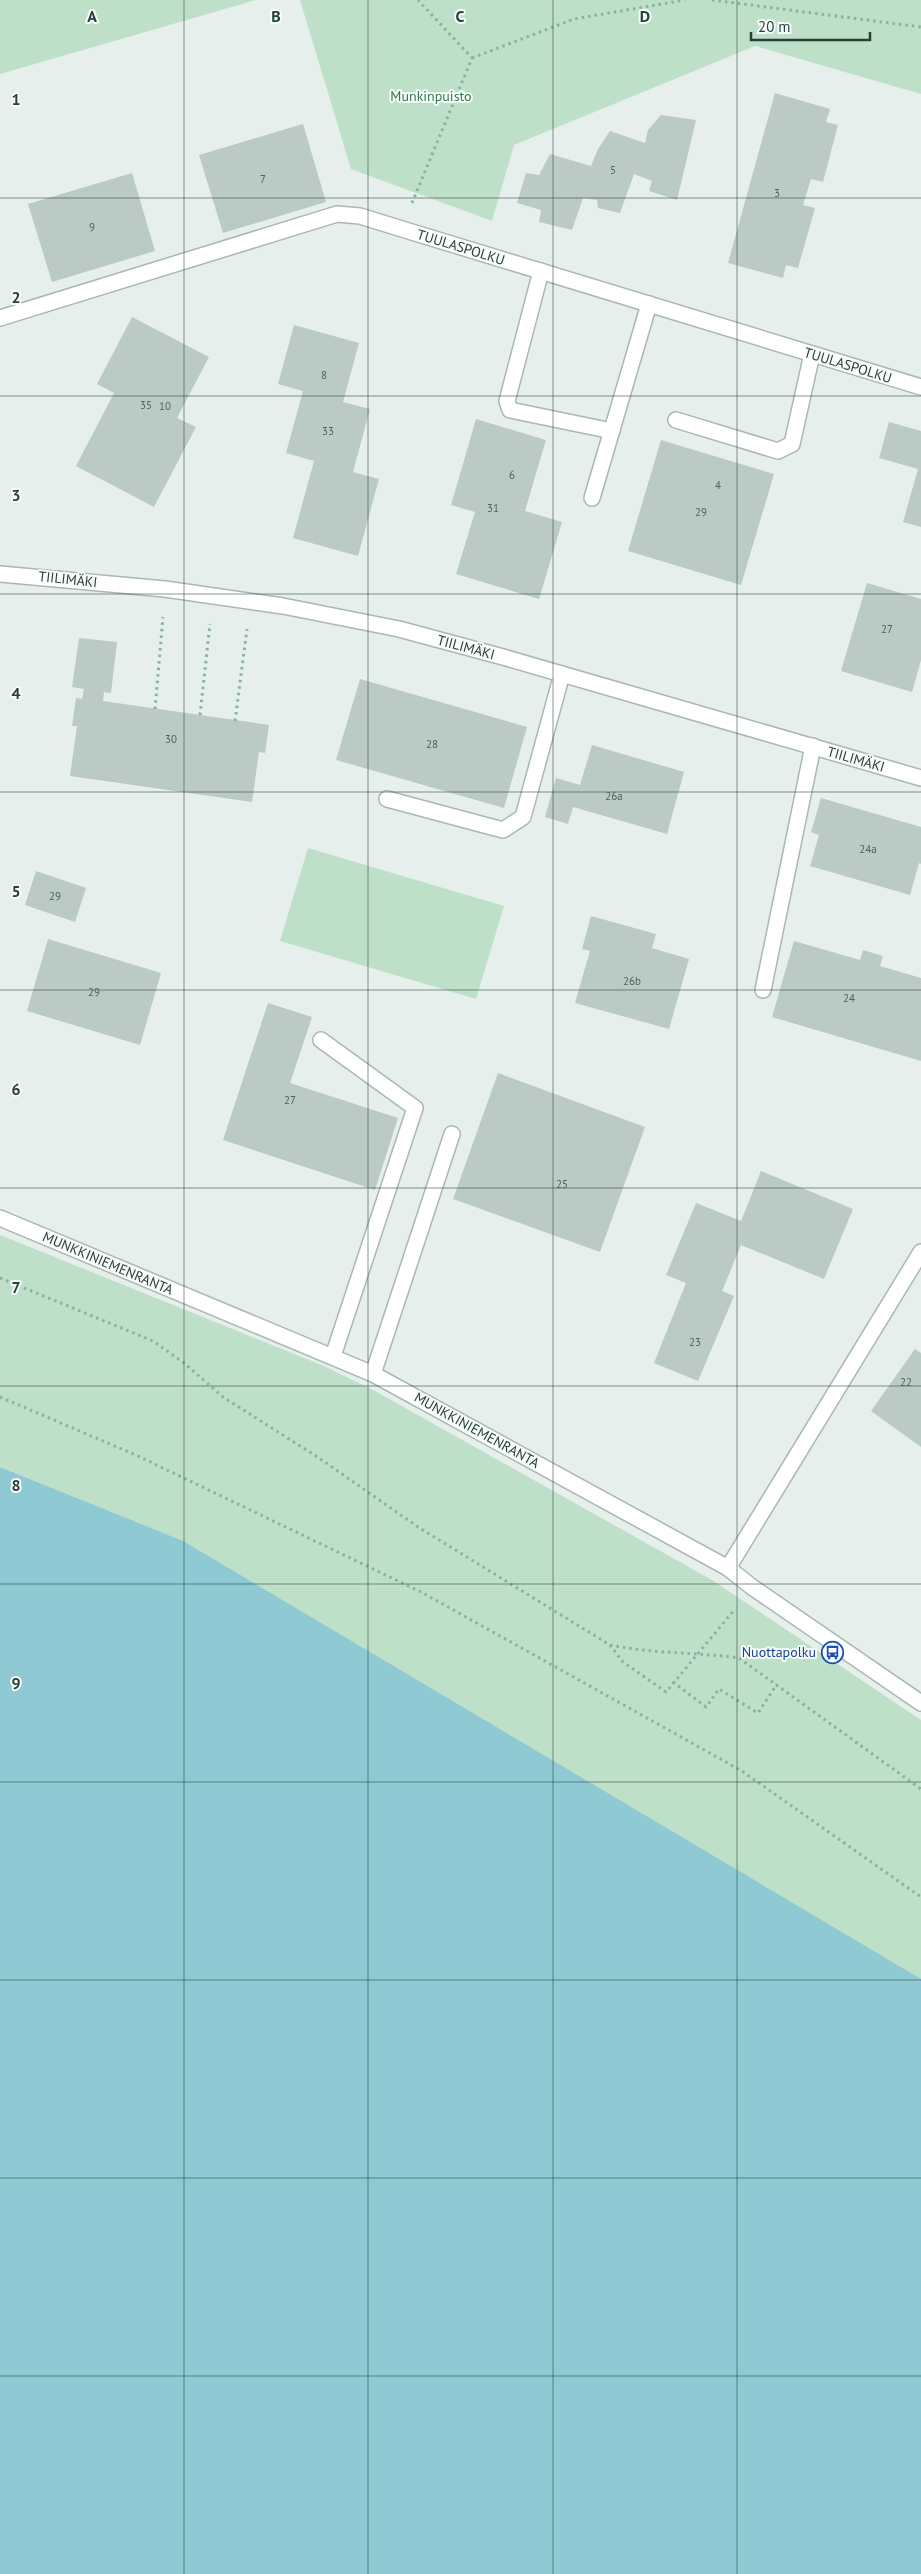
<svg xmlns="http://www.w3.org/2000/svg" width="921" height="2574" viewBox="0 0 921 2574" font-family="'PT Sans',sans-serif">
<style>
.green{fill:#bfe0c8}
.water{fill:#8ec9d4}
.building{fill:#bbcac4}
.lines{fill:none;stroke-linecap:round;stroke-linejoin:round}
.service-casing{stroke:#a8b8b2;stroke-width:18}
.minor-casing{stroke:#a8b8b2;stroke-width:18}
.path{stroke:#86b3a5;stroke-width:3;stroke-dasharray:2.5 4;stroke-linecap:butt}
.service{stroke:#fff;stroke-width:15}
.minor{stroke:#fff;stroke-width:15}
.grid{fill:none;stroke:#24423a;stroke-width:1;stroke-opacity:0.55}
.labels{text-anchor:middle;stroke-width:4;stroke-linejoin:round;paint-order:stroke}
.number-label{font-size:11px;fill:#4a645c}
.park-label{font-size:14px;fill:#2d7a4b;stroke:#f7fbf9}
.street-label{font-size:14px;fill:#24423a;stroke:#f7fbf9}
.transit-label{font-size:14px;fill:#164399;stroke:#f7fbf9;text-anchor:end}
.grid-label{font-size:16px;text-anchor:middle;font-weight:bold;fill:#24423a;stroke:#f7fbf9;stroke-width:4;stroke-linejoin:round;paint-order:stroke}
</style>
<rect width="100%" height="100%" fill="#e6efeb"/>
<g class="green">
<path d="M0,0H256L0,74Z"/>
<path d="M300,0H921V94L755,46L514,145L492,221L351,169Z"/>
<path d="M308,848L504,906L476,999L280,941Z"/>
<path d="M0,1235L324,1366L375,1391L712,1580L921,1720V2068L0,1468L59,1491L0,1467Z"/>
</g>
<path class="water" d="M0,1467L183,1541L921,1979V2574H0Z"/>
<g class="building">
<path d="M775,93L830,109L826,122L838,125L823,182L811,179L803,205L815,208L798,268L786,265L783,278L728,263Z"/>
<path d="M661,115L696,120L677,200L649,191L652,181L634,174L620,213L598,208L597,200L583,198L572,230L539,222L541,210L517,203L526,173L539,175L550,154L591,166L598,149L610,131L645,143L648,130Z"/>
<path d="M303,124L326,202L223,233L199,155Z"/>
<path d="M132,173L155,251L52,282L28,204Z"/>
<path d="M132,317L209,357L177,418L196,427L154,507L76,466L114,393L97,384Z"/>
<path d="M294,325L359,343L343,402L370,409L353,472L379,479L358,556L293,538L314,461L286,453L303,391L278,384Z"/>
<path d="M476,419L546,440L525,511L562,522L539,599L456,574L475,512L451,505Z"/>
<path d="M889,422L921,431V527L903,522L918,469L879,458Z"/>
<path d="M661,440L774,474L741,585L628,551Z"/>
<path d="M867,583L921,599V660L912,692L841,671Z"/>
<path d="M79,638L117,642L111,693L104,692L103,701L269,725L265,753L259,752L252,802L70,776L77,726H72L76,698L82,699L84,689L72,687Z"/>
<path d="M360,679L527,727L504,808L336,760Z"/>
<path d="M592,745L684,772L667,834L573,807L568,824L545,817L556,778L580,785Z"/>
<path d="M821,798L921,827V864L919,863L910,895L810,866L819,835L811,832Z"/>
<path d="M36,871L86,888L75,922L25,905Z"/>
<path d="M591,916L656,934L652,948L689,959L669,1029L575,1003L590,951L582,949Z"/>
<path d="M48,939L161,973L140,1045L27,1011Z"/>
<path d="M794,941L860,960L863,950L883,956L880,966L921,978V1061L772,1017Z"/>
<path d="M268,1003L312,1017L290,1083L398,1118L375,1190L223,1140Z"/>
<path d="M498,1073L645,1127L600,1252L453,1199Z"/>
<path d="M761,1171L853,1209L824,1279L741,1245L722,1291L734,1296L698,1381L654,1363L686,1283L666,1275L696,1203L741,1221Z"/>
<path d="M915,1349L921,1353V1447L871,1411Z"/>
</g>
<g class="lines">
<defs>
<g id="service">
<path d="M541,271L507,401L510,410L612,431"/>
<path d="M676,420L778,451L792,444L812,354"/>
<path d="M592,498L649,304"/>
<path d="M387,799L503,830L523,817L562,674"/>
<path d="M763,990L813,746"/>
<path d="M321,1040L415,1108L333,1356"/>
<path d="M373,1374L452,1134"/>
</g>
<g id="minor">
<path d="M0,318L337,214L360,216L402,229L921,387"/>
<path d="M0,574L165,589L283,606L399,629L503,657L921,778"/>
<path d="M0,1218L373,1374L728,1568L752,1587L921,1703"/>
<path d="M728,1568L921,1252"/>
</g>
</defs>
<use href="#service" class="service-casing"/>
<use href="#minor" class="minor-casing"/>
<g class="path">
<path d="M712,0L921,27"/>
<path d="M472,58L574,19L685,0"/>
<path d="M412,203L472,58L418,0"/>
<path d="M155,709L163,617"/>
<path d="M200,715L210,624"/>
<path d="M235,721L247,629"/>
<path d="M0,1278L153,1341L184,1363L223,1397L319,1458L418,1527L610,1645C653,1654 696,1652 739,1658L921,1789"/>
<path d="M0,1397L138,1456L423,1593L742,1771L921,1897"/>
<path d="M610,1645L623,1662L666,1692L735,1609"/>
<path d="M673,1682L706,1707L719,1689L758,1713L777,1684"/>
</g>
<use href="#service" class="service"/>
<use href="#minor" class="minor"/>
</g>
<path class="grid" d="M184,0V2574M368,0V2574M553,0V2574M737,0V2574M0,198H921M0,396H921M0,594H921M0,792H921M0,990H921M0,1188H921M0,1386H921M0,1584H921M0,1782H921M0,1980H921M0,2178H921M0,2376H921"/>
<defs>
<symbol id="bus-ring" viewBox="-11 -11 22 22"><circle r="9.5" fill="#f7fbf9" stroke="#1a4fb4" stroke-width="1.5"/><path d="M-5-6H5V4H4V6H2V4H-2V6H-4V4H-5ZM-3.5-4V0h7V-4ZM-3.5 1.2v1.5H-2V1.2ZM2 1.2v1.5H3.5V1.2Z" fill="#1a4fb4"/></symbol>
</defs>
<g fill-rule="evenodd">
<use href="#bus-ring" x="820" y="1640" width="25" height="25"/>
</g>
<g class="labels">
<g class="number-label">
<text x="613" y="174">5</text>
<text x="263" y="183">7</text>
<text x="777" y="197">3</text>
<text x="92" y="231">9</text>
<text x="324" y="379">8</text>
<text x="146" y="409">35</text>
<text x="165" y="410">10</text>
<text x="328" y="435">33</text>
<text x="512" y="479">6</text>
<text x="718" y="489">4</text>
<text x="493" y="512">31</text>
<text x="701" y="516">29</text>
<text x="887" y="633">27</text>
<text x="171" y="743">30</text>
<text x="432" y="748">28</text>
<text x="614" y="800">26a</text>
<text x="868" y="853">24a</text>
<text x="55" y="900">29</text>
<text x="632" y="985">26b</text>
<text x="94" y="996">29</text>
<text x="849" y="1002">24</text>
<text x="290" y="1104">27</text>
<text x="562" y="1188">25</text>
<text x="695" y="1346">23</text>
<text x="906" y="1386">22</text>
</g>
<g class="park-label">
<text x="431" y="101">Munkinpuisto</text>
</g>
<g class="street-label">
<text transform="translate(461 247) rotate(17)" y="5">TUULASPOLKU</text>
<text transform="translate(848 365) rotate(17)" y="5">TUULASPOLKU</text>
<text transform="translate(68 579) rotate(6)" y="5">TIILIMÄKI</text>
<text transform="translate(466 647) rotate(15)" y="5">TIILIMÄKI</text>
<text transform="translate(856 759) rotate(16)" y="5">TIILIMÄKI</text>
<text transform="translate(108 1263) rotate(23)" y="5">MUNKKINIEMENRANTA</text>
<text transform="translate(477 1430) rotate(29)" y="5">MUNKKINIEMENRANTA</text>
</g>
<g class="transit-label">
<text x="816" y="1657">Nuottapolku</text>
</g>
</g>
<g class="grid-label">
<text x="92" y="22">A</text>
<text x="276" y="22">B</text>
<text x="460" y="22">C</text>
<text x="645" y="22">D</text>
<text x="16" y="105">1</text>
<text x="16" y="303">2</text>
<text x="16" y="501">3</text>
<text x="16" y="699">4</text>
<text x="16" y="897">5</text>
<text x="16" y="1095">6</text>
<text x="16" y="1293">7</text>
<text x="16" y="1491">8</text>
<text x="16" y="1689">9</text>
</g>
<path d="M751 32v8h119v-8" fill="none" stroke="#24423a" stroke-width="2.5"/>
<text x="758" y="32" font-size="15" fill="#24423a" stroke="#f7fbf9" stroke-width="4" paint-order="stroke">20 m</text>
</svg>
